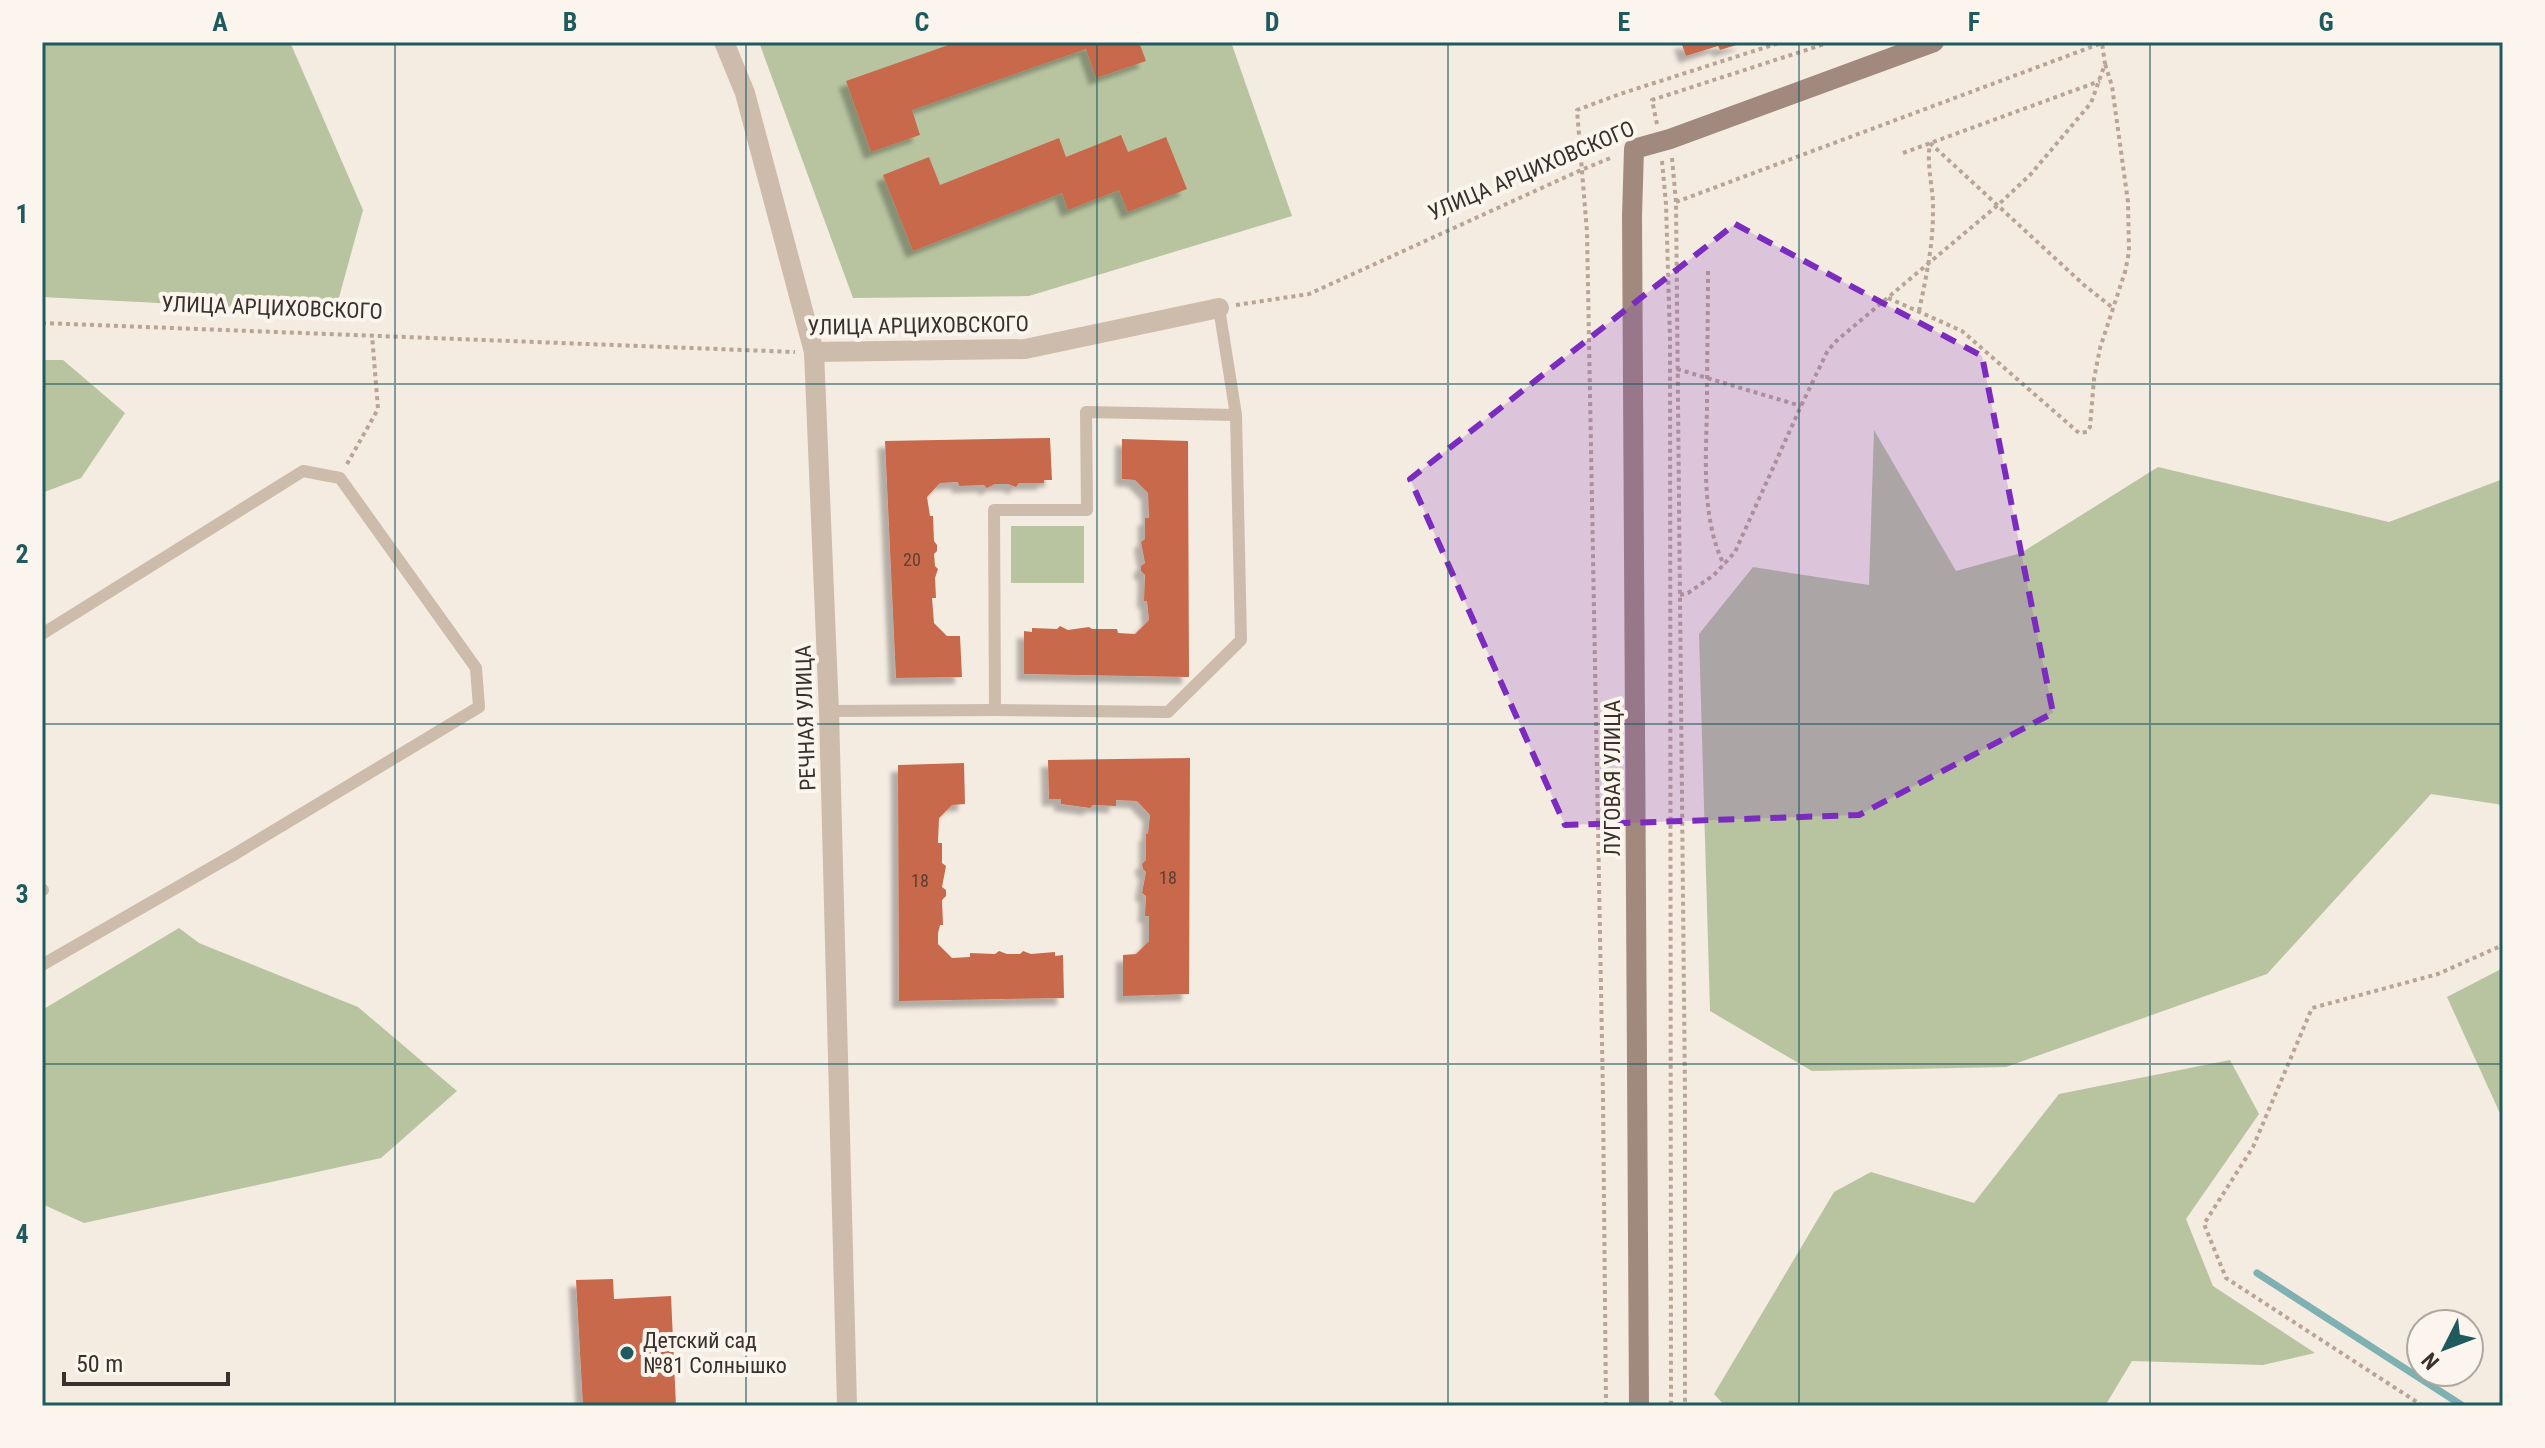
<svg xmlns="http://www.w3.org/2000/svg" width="2545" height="1448" viewBox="0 0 2545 1448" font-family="'Roboto Condensed',sans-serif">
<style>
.green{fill:#b8c4a0}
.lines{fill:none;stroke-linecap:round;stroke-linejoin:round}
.stream{stroke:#7fb0b2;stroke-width:7}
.building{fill:#c8694b;filter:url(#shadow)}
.path{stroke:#b9a596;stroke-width:4;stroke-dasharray:4 4;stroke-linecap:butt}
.lane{stroke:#cdbbac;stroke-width:12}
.street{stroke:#cdbbac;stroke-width:20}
.secondary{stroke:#a18a7d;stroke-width:20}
.marked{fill:#7b2cbf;fill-opacity:0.2;stroke:#7b2cbf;stroke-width:6;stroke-dasharray:16 10;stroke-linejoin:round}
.grid{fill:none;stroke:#1f5a5e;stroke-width:2;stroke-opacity:0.55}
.poi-dot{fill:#1f5a5e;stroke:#fbf5ee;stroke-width:3}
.labels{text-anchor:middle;stroke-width:8;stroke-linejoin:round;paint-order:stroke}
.number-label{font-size:18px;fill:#5e3e33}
.street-label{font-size:22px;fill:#3b302b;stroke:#fbf5ee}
.poi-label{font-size:22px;fill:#3b302b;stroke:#fbf5ee;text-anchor:start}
.neatline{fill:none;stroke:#1f5a5e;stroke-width:3}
.grid-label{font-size:26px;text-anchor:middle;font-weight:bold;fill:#1f5a5e}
</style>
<defs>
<filter id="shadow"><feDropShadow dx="-7" dy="7" stdDeviation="2" flood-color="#0004"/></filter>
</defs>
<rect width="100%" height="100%" fill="#f4ebe1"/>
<g class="green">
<path d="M42,42H290L363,210L335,312L42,297Z"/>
<path d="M759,42H1231L1292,216L1029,296L853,298Z"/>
<path d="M42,360H63L125,413L81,478L42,493Z"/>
<path d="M1874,430L1956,571L2021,553L2158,467L2389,522L2503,479V805L2431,794L2267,974L2006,1067L1812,1071L1710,1011L1699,634L1753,567L1869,585Z"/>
<rect x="1011" y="526" width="73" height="57"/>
<path d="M179,928L199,943L358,1007L457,1091L381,1158L84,1223L42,1204V1010Z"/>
<path d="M2503,968V1120L2447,997Z"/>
<path d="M2230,1060L2259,1114L2186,1219L2213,1286L2315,1353L2263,1365L2132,1361L2105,1406H1725L1714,1394L1834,1192L1871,1172L1974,1203L2059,1094Z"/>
</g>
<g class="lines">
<path class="stream" d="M2257,1273L2463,1406"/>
</g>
<g class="building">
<path d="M957,42H1139L1146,61L1096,78L1086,49L912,110L920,135L871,152L846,81Z"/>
<path d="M1681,42H1743V43L1720,50L1718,46L1686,56Z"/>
<path d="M1121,135L1128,152L1166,137L1187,189L1128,212L1119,190L1068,210L1062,193L913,251L883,175L929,157L940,185L1059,138L1066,157Z"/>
<path d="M1050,438L1052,480H1044V483H1019L1016,487L1008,484H995L987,488L984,485L959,486L958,482L940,483L927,497L930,516H933L934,541L937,545V551L934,554L935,566L938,569L935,578L936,598H932L934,623L947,636H960L962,677L896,678L885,441Z"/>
<path d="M1122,439L1188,441L1189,677L1024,674V631L1032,632V628L1057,629L1060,626L1068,630L1089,627L1092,629H1117L1118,633L1135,634L1149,620L1147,601H1144L1145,575L1141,571V566L1145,563L1141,542L1145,539V518H1149L1148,493L1135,480L1122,479Z"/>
<path d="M1190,758L1189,994L1123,996V955L1136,954L1149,941V916H1145L1146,896L1142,893L1146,872L1143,869L1142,864L1146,860V834H1148L1150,815L1137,801L1116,800V806L1093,805L1090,808L1061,804V799H1049L1048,760Z"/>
<path d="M964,763L965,804L952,805L939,818L938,843H942V863L946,866L942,887L946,890V896L942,900L943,925H940L938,933V944L952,958L970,957V953L995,954L999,951L1007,954H1020L1023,951L1031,954L1055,952V956L1063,955L1064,998L899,1001L898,765Z"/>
<path d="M613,1279L614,1299L671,1296L676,1406H583L576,1280Z"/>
</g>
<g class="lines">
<g class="path">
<path d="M1657,124L1652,100L1831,42"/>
<path d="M1930,143L2084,285L2113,308"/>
<path d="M1903,153L2100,81"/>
<path d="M1672,158L1676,202L1685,1095V1406"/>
<path d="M1662,161L1666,204L1670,339L1671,1406"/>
<path d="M1676,202L2102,43"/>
<path d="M1708,271C1708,317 1707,362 1707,407C1706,458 1701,518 1724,565"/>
<path d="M1888,298L1962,331L2079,433L2087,432L2090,427L2094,379L2100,348L2125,272L2129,252L2128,202L2112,86L2105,64"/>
<path d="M1236,305L1309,294L1581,170L1613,157"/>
<path d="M1919,311C1926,278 1933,246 1933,212C1934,189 1926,167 1930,143"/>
<path d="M42,323L795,352"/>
<path d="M1677,369L1801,406"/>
<path d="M347,464L378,409L372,335"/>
<path d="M1680,595L1688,593L1714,575L1735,552L1801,406L1827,352L1835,342L1998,205L2030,175L2091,103L2105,64L2102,43"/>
<path d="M1606,1406L1603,1096L1587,232L1577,110L1620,94L1782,42"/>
<path d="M2423,1406L2226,1278L2204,1224L2253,1147L2312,1008L2438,974L2503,945"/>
</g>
<g class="lane">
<path d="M42,634L303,471L340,478L476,668L479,707L235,854L42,965"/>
<path d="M995,710L994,510H1087L1086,412L1236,415"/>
<path d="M829,711L995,710L1168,712L1241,640L1236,415L1219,308"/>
<path d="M42,889L43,890"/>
</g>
<g class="street">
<path d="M724,42L745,93L814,352L829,711L847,1406"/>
<path d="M814,352L1025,349L1219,308"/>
</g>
<path class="secondary" d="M1639,1406L1632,216L1634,149L1670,139L1934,42"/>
</g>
<path class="marked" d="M1735,224L1982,356L2053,713L1859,815L1565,825L1410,479Z"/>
<path class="grid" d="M395,42V1406M746,42V1406M1097,42V1406M1448,42V1406M1799,42V1406M2150,42V1406M42,384H2503M42,724H2503M42,1064H2503"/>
<circle class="poi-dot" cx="627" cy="1353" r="8"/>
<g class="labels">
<g class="number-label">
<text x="912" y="566">20</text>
<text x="1168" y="884">18</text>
<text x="920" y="887">18</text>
</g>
<g class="street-label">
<text transform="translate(1531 170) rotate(-23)" y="8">УЛИЦА АРЦИХОВСКОГО</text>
<text transform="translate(272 307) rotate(2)" y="8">УЛИЦА АРЦИХОВСКОГО</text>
<text transform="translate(918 325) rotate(-1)" y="8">УЛИЦА АРЦИХОВСКОГО</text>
<text transform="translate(805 718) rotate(-92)" y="8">РЕЧНАЯ УЛИЦА</text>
<text transform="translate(1612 778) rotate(-90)" y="8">ЛУГОВАЯ УЛИЦА</text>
</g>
<g class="poi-label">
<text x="643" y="1348">Детский сад<tspan x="643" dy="25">№81 Солнышко</tspan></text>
</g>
</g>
<rect width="2545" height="1448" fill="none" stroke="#fbf5ee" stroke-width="88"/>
<g transform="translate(2445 1348) rotate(228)"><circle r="38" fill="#fbf5ee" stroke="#aea6a0" stroke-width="2"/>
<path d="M0-6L14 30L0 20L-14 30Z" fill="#1f5a5e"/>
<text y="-12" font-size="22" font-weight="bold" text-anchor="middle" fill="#3b302b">N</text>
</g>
<path d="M64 1372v12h164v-12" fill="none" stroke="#3b302b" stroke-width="4"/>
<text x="76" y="1372" font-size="24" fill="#3b302b" stroke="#fbf5ee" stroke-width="6" paint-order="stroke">50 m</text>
<rect x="44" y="44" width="2457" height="1360" class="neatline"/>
<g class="grid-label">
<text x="220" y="31">A</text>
<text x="570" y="31">B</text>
<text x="922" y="31">C</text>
<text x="1272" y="31">D</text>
<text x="1624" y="31">E</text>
<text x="1974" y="31">F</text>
<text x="2326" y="31">G</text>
<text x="22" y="223">1</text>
<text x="22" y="563">2</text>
<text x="22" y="903">3</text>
<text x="22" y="1243">4</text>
</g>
</svg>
